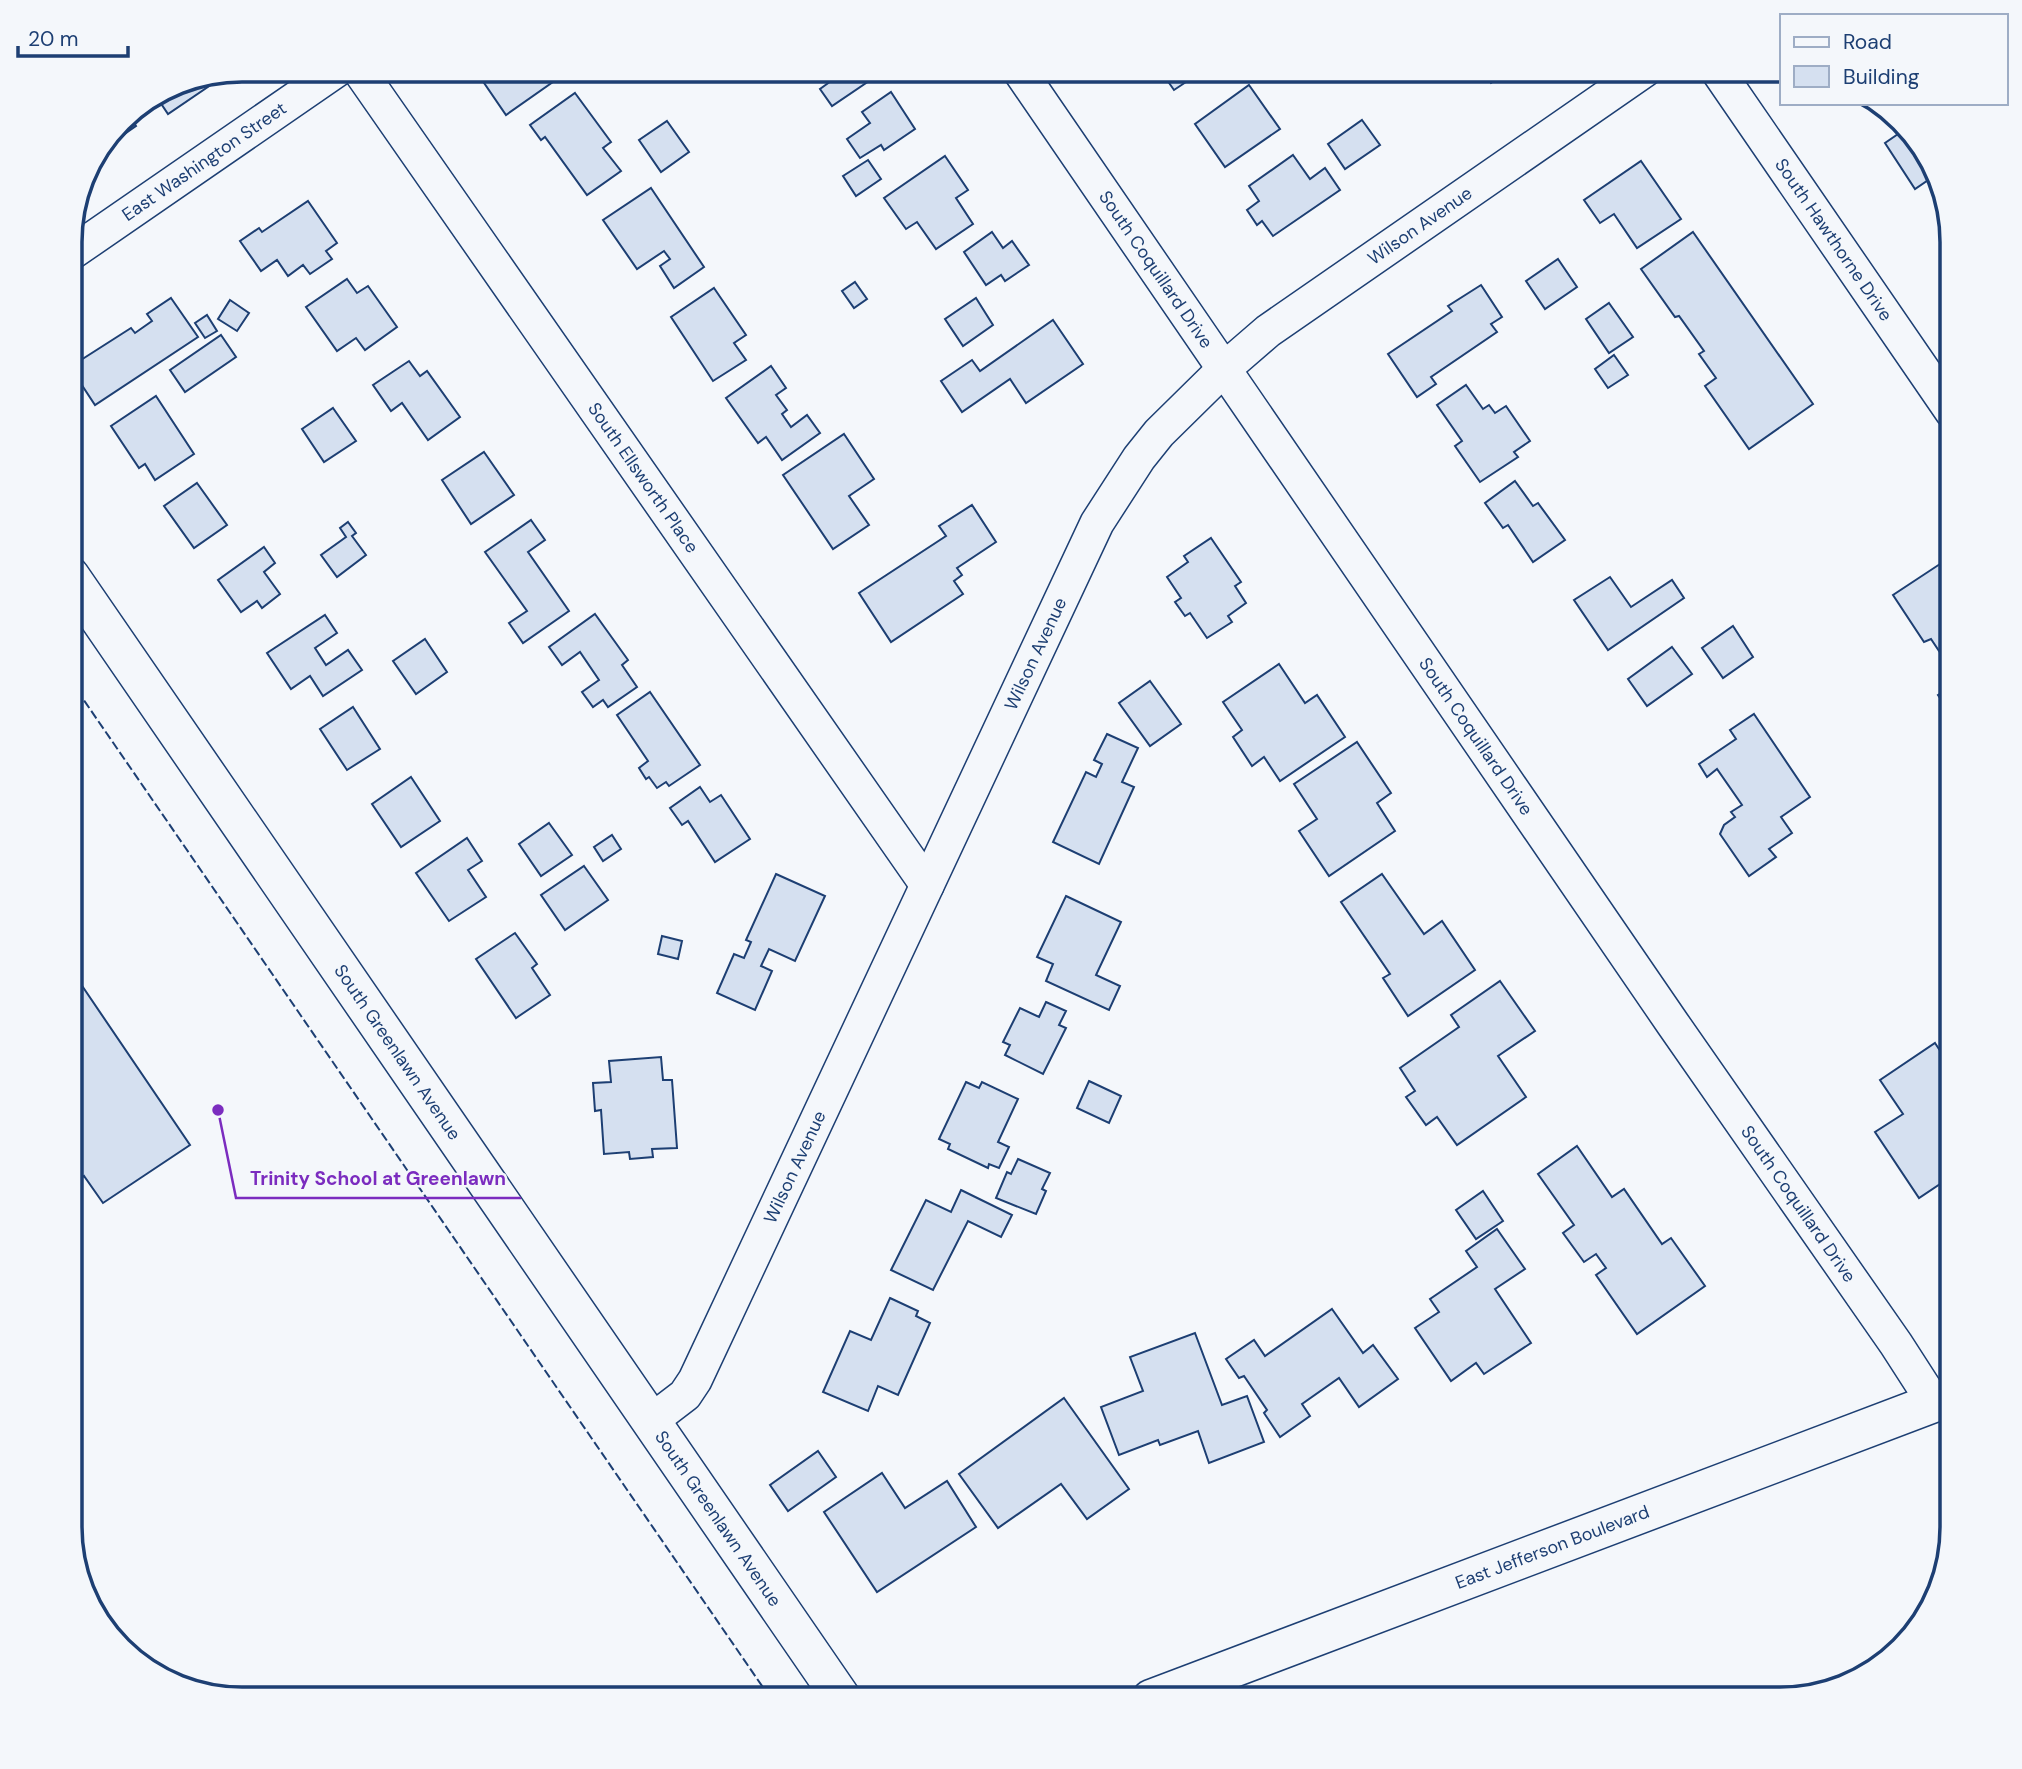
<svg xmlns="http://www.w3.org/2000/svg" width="2022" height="1769" viewBox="0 0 2022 1769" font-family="'DM Sans',sans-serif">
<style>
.building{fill:#d5e0f0;stroke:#1d3f73;stroke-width:2}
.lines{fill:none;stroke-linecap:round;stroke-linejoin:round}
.minor-casing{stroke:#1d3f73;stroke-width:36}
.tertiary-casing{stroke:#1d3f73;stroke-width:41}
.minor{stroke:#f4f7fb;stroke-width:33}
.tertiary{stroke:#f4f7fb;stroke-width:38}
.fence{stroke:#1d3f73;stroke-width:2;stroke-dasharray:9 3.5;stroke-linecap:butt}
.labels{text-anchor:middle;stroke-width:5;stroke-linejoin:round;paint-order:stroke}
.street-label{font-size:18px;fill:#1d3f73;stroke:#f4f7fb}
.rim{fill:none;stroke:#1d3f73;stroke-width:3.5}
.leader{fill:none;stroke:#7b2cbf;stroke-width:2.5}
.callout-dot{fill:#7b2cbf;stroke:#f4f7fb;stroke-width:2.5}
.callout-label{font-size:19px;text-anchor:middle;font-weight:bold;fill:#7b2cbf;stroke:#f4f7fb;stroke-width:5;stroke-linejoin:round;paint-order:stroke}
</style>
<rect width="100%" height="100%" fill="#f4f7fb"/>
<g class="building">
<path d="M490,70H570L506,115L480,77Z"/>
<path d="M824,70H861L869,81L832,106L820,89L831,81Z"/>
<path d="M1160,70H1204L1174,90Z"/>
<path d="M1482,70H1511L1491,83Z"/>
<path d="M219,75L221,78L168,114L156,96L177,83Z"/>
<path d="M1249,85L1280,129L1225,167L1195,124Z"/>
<path d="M891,92L915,129L884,150L881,145L860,158L847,139L870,123L862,112Z"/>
<path d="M575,93L611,142L603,148L621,171L587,195L545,137L541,140L530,125Z"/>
<path d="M1879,106L1901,120L1937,174L1915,189L1885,143L1898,134Z"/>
<path d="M128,114L136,126L110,144L108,141Z"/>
<path d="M1362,120L1380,145L1345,169L1328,144Z"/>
<path d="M667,121L689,152L661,172L639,140Z"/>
<path d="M1293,155L1310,179L1325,168L1340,190L1273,236L1262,221L1257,225L1247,210L1259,201L1249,186Z"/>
<path d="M945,156L968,190L956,198L973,224L936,249L917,222L906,229L884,198Z"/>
<path d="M868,160L881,179L856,196L843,176Z"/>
<path d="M1641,161L1681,219L1637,248L1614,214L1600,223L1584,200Z"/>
<path d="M651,188L704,267L674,288L660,266L670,259L664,251L637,269L603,220Z"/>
<path d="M308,201L337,243L326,251L332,259L310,274L303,265L288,276L277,260L261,271L240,241L259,228L262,232Z"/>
<path d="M992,232L1003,248L1012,241L1029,265L1005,281L1001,275L986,285L964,252Z"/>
<path d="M1693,232L1813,404L1749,449L1705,386L1716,378L1699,354L1704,351L1679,316L1675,317L1641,269Z"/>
<path d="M1558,259L1577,287L1545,309L1526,281Z"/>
<path d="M347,279L357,293L368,286L397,327L365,350L356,338L337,351L306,307Z"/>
<path d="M855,282L867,299L854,308L842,291Z"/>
<path d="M1481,285L1502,317L1491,324L1497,332L1431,377L1436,384L1417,397L1388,354L1452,311L1448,306Z"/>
<path d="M714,288L746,335L734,343L746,360L713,381L671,317Z"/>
<path d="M171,298L198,337L95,405L70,367L131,328L135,333L152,321L147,314Z"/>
<path d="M976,298L993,325L963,346L945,319Z"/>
<path d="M230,300L249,313L237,331L218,319Z"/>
<path d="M1609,303L1633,337L1609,353L1586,319Z"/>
<path d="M207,315L217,331L205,338L195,323Z"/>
<path d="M1053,320L1083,364L1026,403L1010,379L962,412L941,381L972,360L980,371Z"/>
<path d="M221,335L236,357L185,392L170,370Z"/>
<path d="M1614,355L1628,375L1608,388L1595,369Z"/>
<path d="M409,361L420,376L427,371L460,417L428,440L402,403L391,411L373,385Z"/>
<path d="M771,366L786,388L776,395L787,410L782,414L791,427L807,415L820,433L782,460L766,437L758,443L726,398Z"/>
<path d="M1466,385L1483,409L1489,405L1495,413L1506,406L1530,441L1514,452L1518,457L1480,482L1455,446L1462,441L1437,405Z"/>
<path d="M156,396L194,454L155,480L145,464L139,468L111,426Z"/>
<path d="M333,408L356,441L324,462L302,429Z"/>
<path d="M844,434L874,479L849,496L869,525L833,549L783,475Z"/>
<path d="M484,452L514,495L471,524L442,480Z"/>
<path d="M1515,481L1533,506L1538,503L1565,540L1533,562L1508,525L1503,528L1485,503Z"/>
<path d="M197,483L227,525L194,548L164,506Z"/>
<path d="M972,505L996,542L957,568L962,575L954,581L963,594L891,642L859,593L946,536L939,526Z"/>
<path d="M531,520L545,540L528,552L569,611L523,643L509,623L527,611L485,552Z"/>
<path d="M348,522L356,533L352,536L366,555L337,577L321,555L346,537L340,528Z"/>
<path d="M1211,538L1241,582L1235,586L1246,603L1228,616L1232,622L1207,638L1190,613L1185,616L1175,602L1181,598L1167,577L1188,562L1184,556Z"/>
<path d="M264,547L275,563L264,572L280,594L262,608L257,601L241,612L218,580Z"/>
<path d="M1943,562L1952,575L1951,669L1931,639L1924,642L1893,595Z"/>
<path d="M1610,577L1631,607L1672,580L1684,598L1608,650L1574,600Z"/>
<path d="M595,614L628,660L622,665L637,687L608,707L603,700L593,707L582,692L599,680L580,652L562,665L549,647Z"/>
<path d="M325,615L337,633L315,648L326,665L348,650L362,670L323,696L310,676L291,689L267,653Z"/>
<path d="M1733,626L1753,657L1723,678L1702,648Z"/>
<path d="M425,639L447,672L416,694L393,661Z"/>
<path d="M1672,647L1692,674L1647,706L1628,679Z"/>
<path d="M1279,664L1305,703L1317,695L1345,737L1280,781L1264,757L1252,766L1233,737L1242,730L1223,702Z"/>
<path d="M1150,681L1181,724L1150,746L1119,703Z"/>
<path d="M1952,686V716L1938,695Z"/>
<path d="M650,692L700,765L669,786L666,782L657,788L649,777L646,779L639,768L648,761L617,715Z"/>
<path d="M353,707L380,749L347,770L320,729Z"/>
<path d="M1754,714L1810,797L1781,817L1792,833L1769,849L1776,857L1749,876L1720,834L1724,825L1735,817L1731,812L1742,805L1717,769L1707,777L1699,764L1736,739L1730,730Z"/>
<path d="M1107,734L1138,748L1122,782L1134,787L1099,864L1053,842L1086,772L1096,777L1102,764L1094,760Z"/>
<path d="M1357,742L1391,793L1377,803L1395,831L1329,876L1299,831L1317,819L1294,784Z"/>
<path d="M411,777L440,821L401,847L372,804Z"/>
<path d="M700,787L710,802L721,795L750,839L715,862L688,821L682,825L670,808Z"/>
<path d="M549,823L572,855L541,876L519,844Z"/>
<path d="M612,835L621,849L603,861L594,847Z"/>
<path d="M467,838L482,861L468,870L486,897L449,921L416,873Z"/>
<path d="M584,866L608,900L565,930L541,895Z"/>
<path d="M776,874L825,896L795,961L769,949L761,966L772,971L755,1010L717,993L734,954L744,958L751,942L746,940Z"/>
<path d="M1382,874L1424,934L1442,921L1475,970L1408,1016L1383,978L1390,974L1341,902Z"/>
<path d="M1066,896L1121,922L1096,975L1120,986L1109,1010L1046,981L1053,964L1037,957Z"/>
<path d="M515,933L537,964L532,968L550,995L516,1018L476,959Z"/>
<path d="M662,936L682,941L678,959L658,954Z"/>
<path d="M70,968L190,1145L103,1203L84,1176L70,1186Z"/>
<path d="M1500,981L1535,1031L1498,1056L1526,1097L1457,1145L1437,1117L1426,1125L1406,1097L1415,1091L1400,1068L1459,1027L1451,1015Z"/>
<path d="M1046,1002L1066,1011L1059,1025L1066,1028L1043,1074L1005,1055L1010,1045L1003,1042L1020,1008L1039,1017Z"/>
<path d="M1935,1043L1952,1069V1099L1949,1101L1952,1104V1137L1947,1140L1952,1148V1176L1919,1198L1875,1132L1903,1114L1880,1080Z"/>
<path d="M661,1057L663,1080H672L677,1148L652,1149L653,1157L630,1159L629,1152L604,1154L601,1110L595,1111L593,1083L611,1082L609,1061Z"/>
<path d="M1089,1081L1121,1096L1109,1123L1077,1108Z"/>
<path d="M966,1082L979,1088L982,1082L1018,1099L998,1142L1009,1147L999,1168L989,1164L988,1168L948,1149L950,1144L939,1139Z"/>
<path d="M1577,1146L1612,1197L1624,1189L1662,1244L1671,1238L1705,1286L1637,1334L1596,1275L1606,1268L1596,1254L1584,1262L1563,1233L1574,1225L1538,1174Z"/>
<path d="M1018,1159L1050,1173L1042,1189L1046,1191L1036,1214L996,1198L1007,1172L1011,1174Z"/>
<path d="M961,1190L1012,1215L1001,1237L968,1221L933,1290L891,1270L926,1200L951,1212Z"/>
<path d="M1483,1191L1503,1221L1476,1239L1456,1210Z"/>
<path d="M70,1211L77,1222L70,1226Z"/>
<path d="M1497,1229L1525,1269L1495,1289L1531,1343L1484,1374L1476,1363L1451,1381L1415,1328L1439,1312L1430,1299L1477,1267L1466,1251Z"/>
<path d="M890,1298L918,1311L916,1316L930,1323L898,1395L878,1386L868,1411L823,1392L850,1331L871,1340Z"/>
<path d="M1332,1309L1363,1353L1373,1345L1398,1379L1359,1407L1339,1378L1302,1404L1310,1416L1280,1437L1264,1413L1267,1410L1244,1376L1239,1378L1226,1359L1254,1340L1265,1356Z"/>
<path d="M1195,1333L1222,1405L1247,1396L1264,1442L1209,1463L1198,1431L1160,1445L1158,1440L1119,1455L1101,1407L1143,1391L1130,1357Z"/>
<path d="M1064,1398L1129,1489L1087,1519L1061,1484L998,1528L959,1474Z"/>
<path d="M818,1451L836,1477L788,1511L770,1485Z"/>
<path d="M882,1473L905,1508L947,1481L976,1527L877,1592L824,1512Z"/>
</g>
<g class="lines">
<defs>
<g id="minor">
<path id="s1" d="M359,70L927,885"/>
<path id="s2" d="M1019,70L1673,1024L1896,1344L1934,1403"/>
<path id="s3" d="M1717,70L1952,412"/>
<path id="s4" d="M70,254L337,70"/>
<path id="s5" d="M651,1421L685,1395L695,1380L1097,523L1139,458L1159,433L1224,369L1268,331L1645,70"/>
</g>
<g id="tertiary">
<path id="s6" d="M70,576L842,1699"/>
<path id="s7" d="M1151,1699L1952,1396"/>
</g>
</defs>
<use href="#minor" class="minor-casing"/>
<use href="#tertiary" class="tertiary-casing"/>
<use href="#minor" class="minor"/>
<use href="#tertiary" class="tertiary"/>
<path class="fence" d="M70,680L771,1699"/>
</g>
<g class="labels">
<g class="street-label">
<text dy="6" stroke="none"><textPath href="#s4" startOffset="163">East Washington Street</textPath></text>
<text dy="6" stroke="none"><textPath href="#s5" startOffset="1451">Wilson Avenue</textPath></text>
<text dy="6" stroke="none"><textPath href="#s3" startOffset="206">South Hawthorne Drive</textPath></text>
<text dy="6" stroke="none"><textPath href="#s2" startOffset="242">South Coquillard Drive</textPath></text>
<text dy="6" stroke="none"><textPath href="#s1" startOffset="497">South Ellsworth Place</textPath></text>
<text dy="6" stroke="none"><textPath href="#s5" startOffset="863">Wilson Avenue</textPath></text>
<text dy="6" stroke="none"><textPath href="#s2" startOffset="808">South Coquillard Drive</textPath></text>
<text dy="6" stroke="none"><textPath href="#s6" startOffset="578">South Greenlawn Avenue</textPath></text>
<text dy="6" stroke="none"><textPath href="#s5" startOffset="296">Wilson Avenue</textPath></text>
<text dy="6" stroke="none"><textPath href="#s2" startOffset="1376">South Coquillard Drive</textPath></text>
<text dy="6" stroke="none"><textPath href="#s6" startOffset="1144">South Greenlawn Avenue</textPath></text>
<text dy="6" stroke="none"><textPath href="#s7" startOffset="429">East Jefferson Boulevard</textPath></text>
</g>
</g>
<path d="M0 0H2022V1769H0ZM242 82H1780A160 160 0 0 1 1940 242V1527A160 160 0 0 1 1780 1687H242A160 160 0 0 1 82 1527V242A160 160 0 0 1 242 82Z" fill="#f4f7fb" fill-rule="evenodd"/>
<path class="rim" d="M242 82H1780A160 160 0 0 1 1940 242V1527A160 160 0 0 1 1780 1687H242A160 160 0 0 1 82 1527V242A160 160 0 0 1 242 82Z"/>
<path class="leader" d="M218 1110L236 1198H521"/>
<circle class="callout-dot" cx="218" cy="1110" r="7"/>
<g class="callout-label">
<text x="378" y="1185">Trinity School at Greenlawn</text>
</g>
<rect x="1780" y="14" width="228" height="91" fill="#f4f7fb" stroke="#9eadc5" stroke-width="2"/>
<rect x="1794" y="37" width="35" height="10" fill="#f4f7fb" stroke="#9eadc5" stroke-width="2"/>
<text x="1843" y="49" font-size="21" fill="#1d3f73">Road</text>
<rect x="1794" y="66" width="35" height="21" fill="#d5e0f0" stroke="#9eadc5" stroke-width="2"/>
<text x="1843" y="84" font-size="21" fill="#1d3f73">Building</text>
<path d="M18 46v10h110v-10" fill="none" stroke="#1d3f73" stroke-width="3.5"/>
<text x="28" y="46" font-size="21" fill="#1d3f73" stroke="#f4f7fb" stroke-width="5" paint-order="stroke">20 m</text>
</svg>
